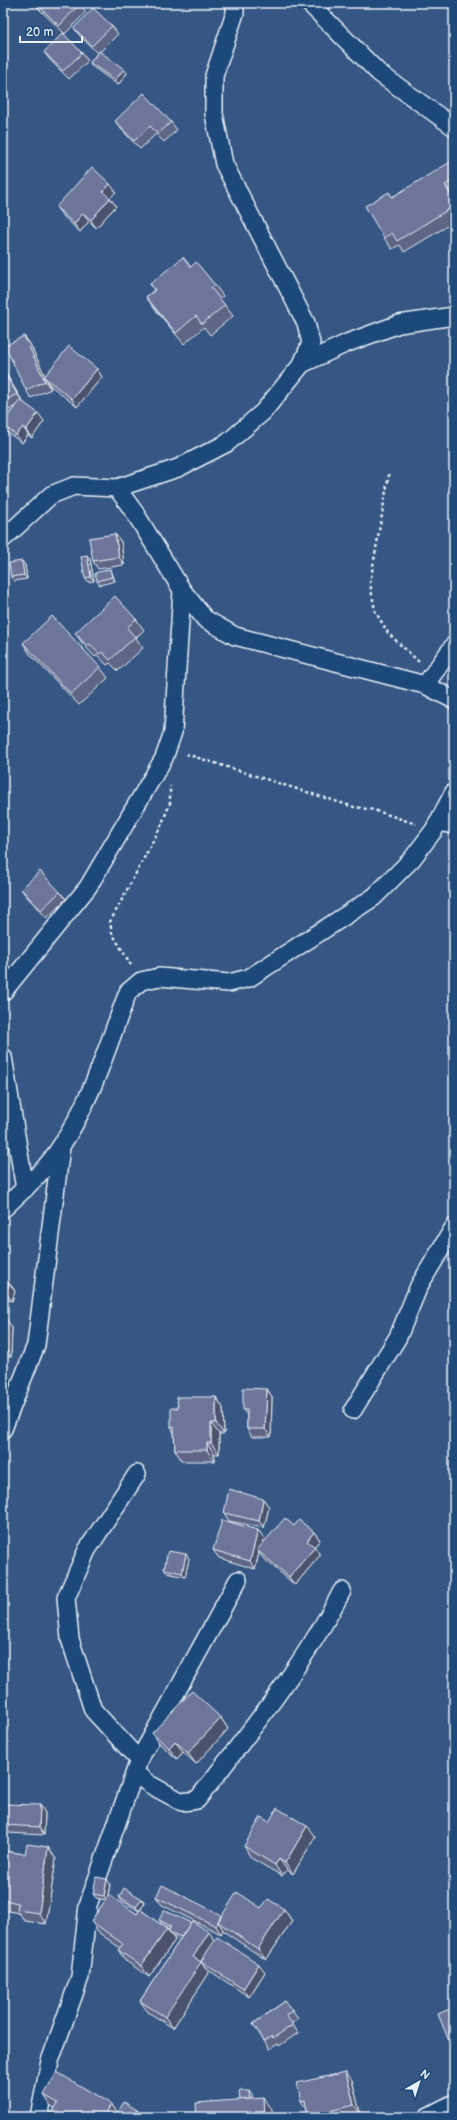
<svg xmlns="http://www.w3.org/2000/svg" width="457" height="2120" viewBox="0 0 457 2120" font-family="'Balsamiq Sans',sans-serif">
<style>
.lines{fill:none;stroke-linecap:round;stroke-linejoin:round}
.street-casing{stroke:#e8f1f8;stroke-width:20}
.path{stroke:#e8f1f8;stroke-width:2.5;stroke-dasharray:3 3;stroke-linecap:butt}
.street{stroke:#1f4a7a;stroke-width:17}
.wall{fill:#5e6585;stroke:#e8f1f8}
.shaded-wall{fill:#4c526c;stroke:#e8f1f8}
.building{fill:#6d759b;stroke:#e8f1f8}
</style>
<rect width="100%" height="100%" fill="#365784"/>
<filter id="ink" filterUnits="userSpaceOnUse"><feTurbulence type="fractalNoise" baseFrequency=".025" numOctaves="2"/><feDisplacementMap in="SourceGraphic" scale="8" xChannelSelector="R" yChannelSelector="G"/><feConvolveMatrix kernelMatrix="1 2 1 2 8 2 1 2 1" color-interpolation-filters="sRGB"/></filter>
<g filter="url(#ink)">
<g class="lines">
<defs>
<g id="street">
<path d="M309,3L379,73L454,127"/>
<path d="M302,364L347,343L399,324L454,316"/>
<path d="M117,488L135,513L182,590L205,619L235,636L425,685L454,700"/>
<path d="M3,539L51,495L74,486L117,488L178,468L227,443L263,412L302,364L311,343L306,323L224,164L214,114V76L235,13V3"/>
<path d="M425,685L454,645"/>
<path d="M438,822L454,825"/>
<path d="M3,992L88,887L164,758L173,732L182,590"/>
<path d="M3,1057L25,1189"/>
<path d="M3,1209C23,1190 46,1170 61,1146C92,1100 108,1044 128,992L141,981L159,977L229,983L249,978L374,897L412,859L434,830L454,792"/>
<path d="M353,1410L398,1337L419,1286L454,1227"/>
<path d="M3,1429L36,1345L61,1147"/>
<path d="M137,1474L87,1550L66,1598L70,1639L93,1710L139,1760"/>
<path d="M135,1773L149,1784L182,1802L197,1800C249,1733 303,1666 342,1591"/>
<path d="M39,2117L50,2061L80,1977L88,1905L139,1760L238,1580"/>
<path d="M427,2117L454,2103"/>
</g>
</defs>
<use href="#street" class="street-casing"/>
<g class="path">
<path d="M389,474L370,583L375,611L388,633L419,662"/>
<path d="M186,754L354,807L374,810L416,824"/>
<path d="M131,965L112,933L110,922L161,826L170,803V786"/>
</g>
<use href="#street" class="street"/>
</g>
<g class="wall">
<path d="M35,3H80L81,4L80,5L86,12L65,34L40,10Z"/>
<path d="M112,26L118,34L100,52L127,73L118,85L93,67L90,63L97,53L80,36L74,28Z"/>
<path d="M44,52L82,53L88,61L69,79L50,60Z"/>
<path d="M115,121L171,122L177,130L164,142L156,134L140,149L121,129Z"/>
<path d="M454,164V196L453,197L454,199V222L404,252L400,245L392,249L384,238L389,192L392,197Z"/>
<path d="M116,192L110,198L116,206L96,228L89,221L80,232L62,215L56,207Z"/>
<path d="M191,267L215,285L223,296L220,299L233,316L210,335L204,327L184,344L154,308L146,297L154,290L150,284Z"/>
<path d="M24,336L30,344L45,376L97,369L102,377L77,407L50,385L47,381L51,389L31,398L26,390Z"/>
<path d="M3,369L22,401L44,421L32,438L28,435L22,443L7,432L3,426V422L15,406L3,414Z"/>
<path d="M115,534L121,542L124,565L98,569L93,561Z"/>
<path d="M90,559L94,581L88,582L85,578Z"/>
<path d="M25,565L27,579L14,581L11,577Z"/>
<path d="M112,573L115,581L100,585L97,581Z"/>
<path d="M136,619L144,630L136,638L143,648L118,671L110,663L107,665L97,655L95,657L83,644L75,633Z"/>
<path d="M23,643L100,667L108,678L79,705L30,654Z"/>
<path d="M3,733L8,742L3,745Z"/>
<path d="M21,889L60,892L66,899L47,918L27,897Z"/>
<path d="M3,1281L9,1283L15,1291L12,1301L5,1299L3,1305Z"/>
<path d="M3,1316H4L12,1328L11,1357L3,1356Z"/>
<path d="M267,1389L272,1397L271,1437H252L247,1429V1415L243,1410Z"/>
<path d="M216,1397L223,1408L224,1434H219V1454H214V1461H182L175,1450L174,1433L171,1427L178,1408Z"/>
<path d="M263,1499L269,1507L264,1528L229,1521L224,1513Z"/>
<path d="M294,1526L314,1532L320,1540L314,1547L320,1555L295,1585L263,1558L259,1553L255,1569L219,1558L213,1550L258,1530L264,1538L262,1545Z"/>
<path d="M189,1559L185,1577L167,1573L164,1569Z"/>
<path d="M221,1718L228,1729L196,1764L183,1752L177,1759L160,1744L152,1733Z"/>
<path d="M40,1805L45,1813L44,1835L9,1833L4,1825Z"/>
<path d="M269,1822L315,1837L293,1874L287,1870L282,1876L251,1858L244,1846Z"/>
<path d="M3,1851L56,1859L46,1924L25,1921L19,1913L3,1910Z"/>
<path d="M110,1884L108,1896L137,1914L139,1911L122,1901L119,1897L142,1899L145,1903L140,1910L167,1929L169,1930L170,1928L162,1924L159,1920L215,1941L265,1972L249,1997L207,1969L203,1964L209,1973L173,2028L148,2012L140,2001L180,1940L172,1936L175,1940L149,1977L126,1961L118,1950L120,1948L98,1932L91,1921L106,1900L96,1898L93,1894Z"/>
<path d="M156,1897L221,1915L222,1916L261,1908L284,1909L292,1921L266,1960L226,1933L223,1930L221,1934L162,1905Z"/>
<path d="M285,2001L298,2019L292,2023L298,2033L279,2046L278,2044L270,2049L253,2024Z"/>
<path d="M454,2004V2049L451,2046L452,2008Z"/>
<path d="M352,2080L360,2113L344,2117H309L306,2108L301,2101Z"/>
<path d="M44,2095L111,2104L118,2113L137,2110L142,2117H50L55,2108L51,2106Z"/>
</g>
<g class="shaded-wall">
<path d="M124,69L127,73L118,85L115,80Z"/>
<path d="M110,184L116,192L108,200L103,192Z"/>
<path d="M445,185L453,197L454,199V201Z"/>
<path d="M110,198L116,206L96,228L91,220Z"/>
<path d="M83,213L89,221L80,232L74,224Z"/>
<path d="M24,336L30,344L46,378L44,377L47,381L51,389L45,381Z"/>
<path d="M3,369L23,402L17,394L3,370Z"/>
<path d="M97,369L102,377L77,407L72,399Z"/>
<path d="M38,413L44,421L32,438L26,430Z"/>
<path d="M23,427L28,435L22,443L16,435Z"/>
<path d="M115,534L121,542L124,565L119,557Z"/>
<path d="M87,555L90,559L94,581L91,577Z"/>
<path d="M22,561L25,565L27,579L24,575Z"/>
<path d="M110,569L112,573L115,581L112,577Z"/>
<path d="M9,1283L15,1291L12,1301L6,1293Z"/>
<path d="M3,1296L5,1299L3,1305Z"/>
<path d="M4,1316L12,1328L11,1357L3,1346Z"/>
<path d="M3,1358L5,1361L3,1381Z"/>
<path d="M267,1389L272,1397L271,1437L265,1429Z"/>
<path d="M216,1397L223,1408L224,1434L216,1423Z"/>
<path d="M211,1423L219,1434V1454L211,1443Z"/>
<path d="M207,1443L214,1454V1461L207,1450Z"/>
<path d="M263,1499L269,1507L264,1528L259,1521Z"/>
<path d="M258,1530L264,1538L260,1552L257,1550L259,1553L255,1569L250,1561Z"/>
<path d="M314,1532L320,1540L312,1549L307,1541Z"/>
<path d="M315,1547L320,1555L295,1585L289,1577Z"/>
<path d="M186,1554L189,1559L185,1577L182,1573Z"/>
<path d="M221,1718L228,1729L196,1764L188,1753Z"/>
<path d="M175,1741L183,1752L177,1759L169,1748Z"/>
<path d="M40,1805L45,1813L44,1835L39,1827Z"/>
<path d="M307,1826L315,1837L293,1874L285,1863Z"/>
<path d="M48,1847L56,1859L46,1924L39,1913Z"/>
<path d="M279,1859L287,1870L282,1876L275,1865Z"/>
<path d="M107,1879L110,1884L107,1900L104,1896Z"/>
<path d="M142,1899L145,1903L139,1911L136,1907Z"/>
<path d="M284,1909L292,1921L266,1960L258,1949Z"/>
<path d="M221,1915L227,1923L218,1922L223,1930L221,1934L216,1926Z"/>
<path d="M167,1929L175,1940L149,1977L141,1966Z"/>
<path d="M209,1932L217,1943L201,1961L209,1973L173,2028L165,2017L193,1957Z"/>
<path d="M259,1964L265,1972L249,1997L243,1989Z"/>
<path d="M346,2072L352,2080L360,2113L354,2105Z"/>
<path d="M249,2091L252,2095L253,2104L250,2100Z"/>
<path d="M264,2098L272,2109V2117H265Z"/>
<path d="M111,2104L119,2115L118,2117H104Z"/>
<path d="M137,2110L142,2117H133Z"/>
</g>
<g class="building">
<path d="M36,3H79L80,4L59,26Z"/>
<path d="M93,8L112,26L92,46L74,28Z"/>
<path d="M63,33L82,53L63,71L44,52Z"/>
<path d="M99,51L124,69L115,80L90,63Z"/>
<path d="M144,93L171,122L158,134L150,126L134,141L115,121Z"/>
<path d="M452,161L454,165V180L445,185L454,201V206L397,241L392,233L384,238L365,206L389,192L392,197Z"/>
<path d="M92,167L110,184L103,192L110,198L91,220L83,213L74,224L56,207Z"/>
<path d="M183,257L191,267L196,262L215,285L211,288L225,305L202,324L196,316L176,333L146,297L155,290L150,284Z"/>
<path d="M24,336L45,381L26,390L5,346Z"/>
<path d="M69,346L97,369L72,399L44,377Z"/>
<path d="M3,370L17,394L3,402Z"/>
<path d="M20,400L38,413L26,430L23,427L16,435L3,425V422Z"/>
<path d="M115,534L119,557L93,561L89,538Z"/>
<path d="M87,555L91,577L85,578L81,556Z"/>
<path d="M22,561L24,575L11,577L9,563Z"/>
<path d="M110,569L112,577L97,581L95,573Z"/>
<path d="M115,596L136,619L127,628L135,637L110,660L102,652L99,654L90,644L87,646L75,633Z"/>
<path d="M52,616L100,667L71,694L23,643Z"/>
<path d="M40,871L60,892L41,910L21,889Z"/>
<path d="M3,1281L9,1283L6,1293L3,1292Z"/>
<path d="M3,1316H4L3,1346Z"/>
<path d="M243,1388L267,1389L265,1429H247V1410H243Z"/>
<path d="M177,1397H216V1423H211V1443H207V1450H175L174,1427H171V1408H178Z"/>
<path d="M229,1489L263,1499L259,1521L224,1513Z"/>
<path d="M285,1518L294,1526L299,1520L314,1532L307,1541L315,1547L289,1577L257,1550Z"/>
<path d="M222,1520L258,1530L250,1561L213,1550Z"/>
<path d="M168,1551L186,1554L182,1573L164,1569Z"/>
<path d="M192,1691L221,1718L188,1753L175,1741L169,1748L152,1733Z"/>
<path d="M4,1804L40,1805L39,1827L4,1825Z"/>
<path d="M277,1808L307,1826L285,1863L279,1859L275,1865L244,1846L261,1817L269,1822Z"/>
<path d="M27,1844L48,1847L39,1913L17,1910L18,1903L3,1900V1851L25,1854Z"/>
<path d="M96,1877L107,1879L104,1896L93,1894Z"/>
<path d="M162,1885L221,1915L216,1926L156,1897Z"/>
<path d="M124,1888L142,1899L136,1907L119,1897Z"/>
<path d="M237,1892L261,1908L268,1899L284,1909L258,1949L218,1922Z"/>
<path d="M109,1895L137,1914L140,1909L167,1929L141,1966L118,1950L123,1944L91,1921Z"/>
<path d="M164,1910L191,1923L181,1937L169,1932V1930L171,1926L159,1920Z"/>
<path d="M192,1921L209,1932L193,1957L201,1962L165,2017L140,2001Z"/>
<path d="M217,1937L259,1964L243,1989L201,1961Z"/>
<path d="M285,2001L292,2011L286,2015L293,2025L273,2038L272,2036L264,2041L253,2024Z"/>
<path d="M454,2004V2045L451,2046L438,2014L452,2008L451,2005Z"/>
<path d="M57,2072L111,2104L104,2117H50L58,2103L44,2095Z"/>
<path d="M346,2072L354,2105L308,2116L305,2100L301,2101L297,2083Z"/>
<path d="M239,2091H249L250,2099L240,2100Z"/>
<path d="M264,2098L265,2117H197L196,2103Z"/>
<path d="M124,2102L137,2110L133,2117H115Z"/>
</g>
</g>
<rect width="457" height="2120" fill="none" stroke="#1f4a7a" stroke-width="16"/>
<rect x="8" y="8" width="441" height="2104" fill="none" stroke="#e8f1f8" stroke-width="1.5" filter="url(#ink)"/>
<g transform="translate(419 2082) rotate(39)" stroke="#1f4a7a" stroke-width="3" paint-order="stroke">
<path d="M0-3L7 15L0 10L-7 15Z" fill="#e8f1f8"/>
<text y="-6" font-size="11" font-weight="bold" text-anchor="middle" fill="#e8f1f8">N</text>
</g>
<path d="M20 36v6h62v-6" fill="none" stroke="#e8f1f8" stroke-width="2"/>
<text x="26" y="36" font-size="12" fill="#e8f1f8" stroke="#1f4a7a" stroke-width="3" paint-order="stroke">20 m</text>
</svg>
